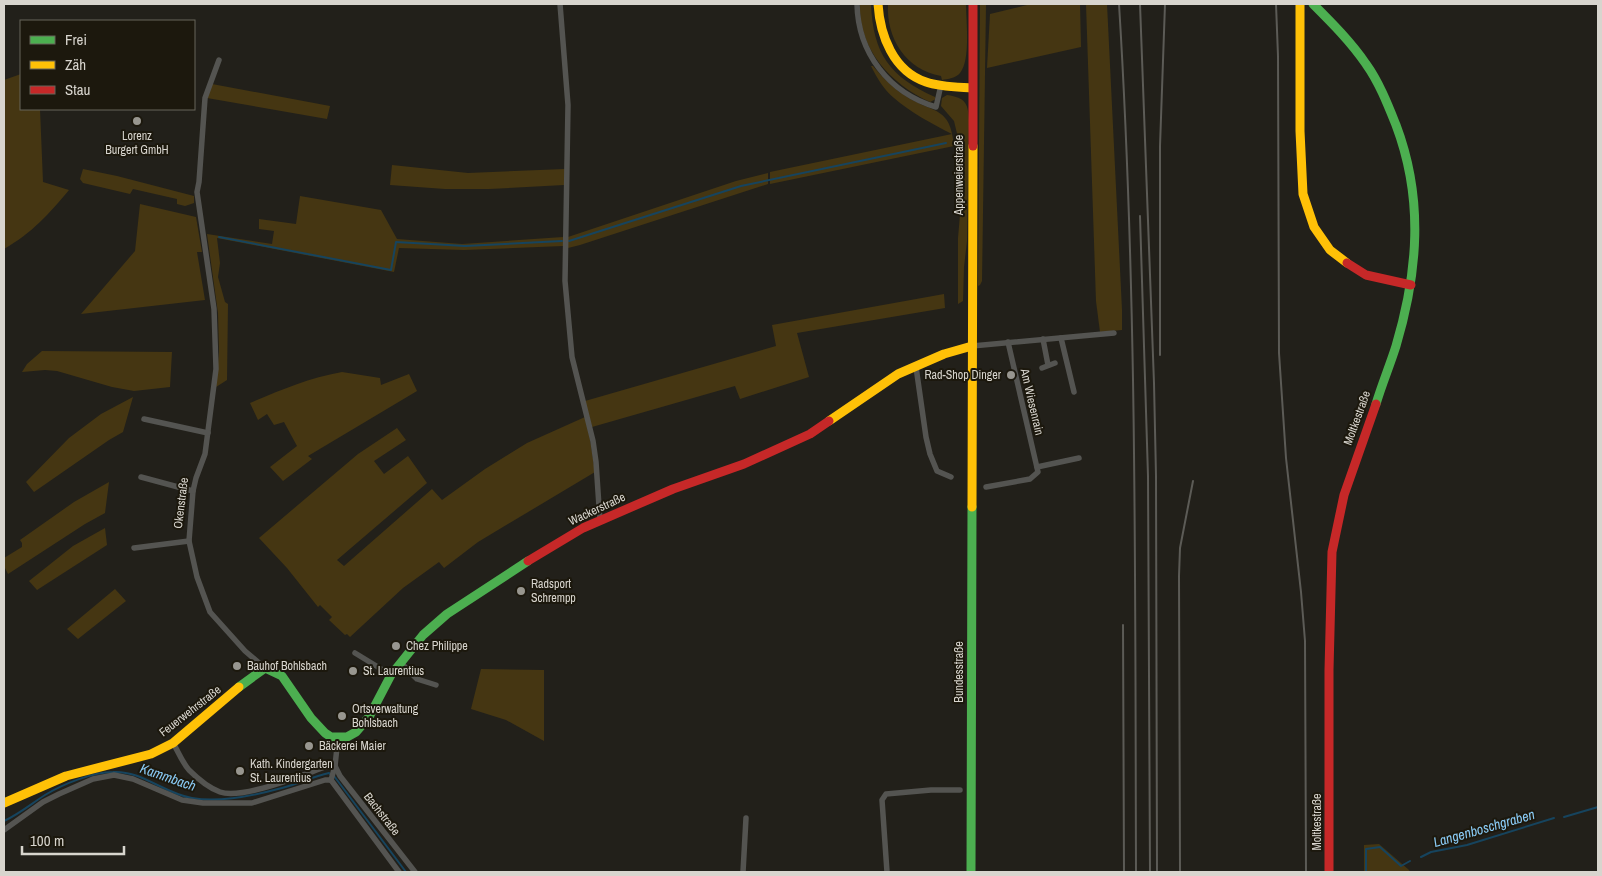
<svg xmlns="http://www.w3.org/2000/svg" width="1602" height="876" viewBox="0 0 1602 876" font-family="'Archivo Narrow',sans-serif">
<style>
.green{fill:#453612}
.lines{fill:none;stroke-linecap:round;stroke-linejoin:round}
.stream{stroke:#16445e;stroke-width:2}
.street{stroke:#545451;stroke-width:5.5}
.fast{stroke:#4caf50;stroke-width:9}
.slow{stroke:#ffc107;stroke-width:9}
.jam{stroke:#c62828;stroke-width:9}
.rail{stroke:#5c5b56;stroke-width:2}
.poi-dot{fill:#98968f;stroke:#1c180d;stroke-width:2}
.labels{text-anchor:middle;stroke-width:4;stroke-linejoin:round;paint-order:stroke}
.poi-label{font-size:12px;fill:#d8d5ce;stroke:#1c180d;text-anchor:start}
.street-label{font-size:12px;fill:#d8d5ce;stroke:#1c180d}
.water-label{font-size:14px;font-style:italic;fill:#8acbf6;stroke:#1c180d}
</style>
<rect width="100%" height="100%" fill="#22201a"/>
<g class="green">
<path d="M860,4H871C873,54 890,77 935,97L936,99L930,102C891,84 858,49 860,4Z"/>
<path d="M888,4H966C966,20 971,60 960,73C956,78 948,79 942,80L941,76C906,70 886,38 888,4Z"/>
<path d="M980,4H986L982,281L980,285L978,286Z"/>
<path d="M1031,4H1080L1081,47L987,68L990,14Z"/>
<path d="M1086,4H1107L1122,310V330L1100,332L1096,301Z"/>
<path d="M871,66H873C883,78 894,89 907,97C935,114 950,106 954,146L770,184V172L952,134C934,125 910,112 894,98C884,90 877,78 871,66Z"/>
<path d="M21,74V109H40L43,182L69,190C49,214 32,233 4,249V80Z"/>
<path d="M212,84L330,106L327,119L207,98Z"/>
<path d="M947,95C966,98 968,103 969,121L967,241L964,267L963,301L958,304V238L962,191L960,146L954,121L941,106L942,98Z"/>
<path d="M392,165L468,173L565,169L564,185L489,189H445L390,185Z"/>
<path d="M83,169L117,176L194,196V203L185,206L177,204V199L133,189L130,194L83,183L80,179Z"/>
<path d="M768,173V184L580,245L568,248V237L736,181Z"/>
<path d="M300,196L381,210L397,239L462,244L563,237V246L464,250L399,248L394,272L217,238L220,263L218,277L225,302L228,304L227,380L216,387L219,352L218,313L207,234L272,244L274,231L259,229V219L296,224Z"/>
<path d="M140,204L196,217L202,252H197L205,300L81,314L135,251Z"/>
<path d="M944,294L945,308L797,333L809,377L740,399L735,386L592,427L585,401L776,346L772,325Z"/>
<path d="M42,351L172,352L170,387L134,391L112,387L57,371L45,370L22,372L27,364Z"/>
<path d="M342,372L380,378L381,385L409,374L417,391L308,456L312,459L283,481L270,467L297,446L284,422L274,425L267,414L258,420L250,403C281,390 308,378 342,372Z"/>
<path d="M133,397L123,432L109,440L34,492L26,482L69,438L101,414Z"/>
<path d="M585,417L590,439L595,472L478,542L444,568L439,562L403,588L350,637L347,634L345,635L329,620L332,617L320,605L318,607L287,568L259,538L358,454L397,428L406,440L374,461L384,474L408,456L427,483L337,560L344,566L432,489L442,500L485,469L527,443Z"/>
<path d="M109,482L105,513L85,524L8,574L4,566V558L22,547V543L20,540L74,502Z"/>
<path d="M105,528L107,545L37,590L29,581L73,546Z"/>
<path d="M115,589L126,601L78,639L67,629Z"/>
<path d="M481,669L544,670V741L506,720L471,709Z"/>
<path d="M1379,844L1409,870L1410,872H1364V845Z"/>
</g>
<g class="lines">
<g class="stream">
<path d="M219,237L391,270L396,242L465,246L562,241"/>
<path d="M569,241L741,186L946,143"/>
<path d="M334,776L406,872"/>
<path d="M1564,817L1598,807"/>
<path d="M4,821C19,814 31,804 45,795C63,784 93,772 113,772C141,770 165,794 192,798C220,803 252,796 278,789C296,785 311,777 329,773L330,774"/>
<path d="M1421,857L1431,852L1467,845L1554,818"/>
<path d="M1366,872V849L1380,847L1401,866L1410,861"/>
</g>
<g class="street">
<path d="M560,4L568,105L565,281L572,357L593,441L596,462L600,521"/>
<path d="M857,4C858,53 889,93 936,107L941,85"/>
<path d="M219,60L205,98L199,182L197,192L214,309L216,369L205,454L196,478L193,491L189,541L197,577L210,612L245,651L265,668"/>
<path d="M1061,338L1074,392"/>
<path d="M1043,339L1048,365"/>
<path d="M972,346L1114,333"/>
<path d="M916,367L926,437L930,454L937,471L951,477"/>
<path d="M1042,368L1055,363"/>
<path d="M144,419L208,433"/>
<path d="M1037,467L1079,458"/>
<path d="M141,477L193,491"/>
<path d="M986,487L1030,479L1038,472L1008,342"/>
<path d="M134,548L189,541"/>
<path d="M355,653L391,675"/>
<path d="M401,663L417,679L436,685"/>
<path d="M173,743C178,751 182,762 189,770C197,778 209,788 220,792C242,800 302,775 325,767L335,766"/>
<path d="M335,766L340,776L415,872"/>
<path d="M331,780L399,872"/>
<path d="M331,780L335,766L338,738"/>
<path d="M4,830L43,802L59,794L93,779L114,775L133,779L182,800L203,803H252L325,780H331"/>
<path d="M743,872L746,818"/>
<path d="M887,872L882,800L886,794L931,790H960"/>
</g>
<g class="fast">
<path d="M1313,4C1332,23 1351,42 1366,64C1379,82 1388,105 1396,125C1424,199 1418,272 1396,346C1390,365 1382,384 1376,404"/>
<path d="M239,687L265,668L282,676L311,718L325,733L331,737H347L356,732L369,717L391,675L423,635L447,614L528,561"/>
<path d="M971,872L972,507"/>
</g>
<g class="slow">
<path d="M878,4C880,35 893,71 926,82C940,87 957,87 972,88"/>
<path d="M1300,4V131L1303,194L1314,227L1330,250L1347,263"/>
<path d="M829,421L898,374L944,354L972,346"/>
<path d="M972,507L973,146"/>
<path d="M4,803L66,776L151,754L173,743L239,687"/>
</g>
<g class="jam">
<path d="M973,146V4"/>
<path d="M1347,263L1366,275L1411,285"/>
<path d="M528,561L583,528L673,489L744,464L810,434L829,421"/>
<path d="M1329,872V670L1332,552L1344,495L1376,404"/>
</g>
<g class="rail">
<path d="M1119,4C1137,293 1135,583 1136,872"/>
<path d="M1140,4L1154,383L1156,476L1157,872"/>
<path d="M1276,4L1278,56L1279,353L1286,458L1301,592L1305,641L1306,872"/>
<path d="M1140,216L1148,476L1150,872"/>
<path d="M1160,355V146L1165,4"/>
<path d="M1123,625L1124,872"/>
<path d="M1180,872L1179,576L1180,548L1193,481"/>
</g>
</g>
<g class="poi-dot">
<circle cx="137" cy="121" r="5"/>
<circle cx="1011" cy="375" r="5"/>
<circle cx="521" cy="591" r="5"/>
<circle cx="396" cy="646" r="5"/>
<circle cx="237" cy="666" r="5"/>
<circle cx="353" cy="671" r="5"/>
<circle cx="342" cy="716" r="5"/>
<circle cx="309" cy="746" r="5"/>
<circle cx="240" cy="771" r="5"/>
</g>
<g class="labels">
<g class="poi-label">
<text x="137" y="140" text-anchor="middle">Lorenz<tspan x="137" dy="14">Burgert GmbH</tspan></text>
<text x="1001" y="379" text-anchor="end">Rad-Shop Dinger</text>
<text x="531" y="588">Radsport<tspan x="531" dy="14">Schrempp</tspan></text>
<text x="406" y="650">Chez Philippe</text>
<text x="247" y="670">Bauhof Bohlsbach</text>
<text x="363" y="675">St. Laurentius</text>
<text x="352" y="713">Ortsverwaltung<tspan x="352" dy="14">Bohlsbach</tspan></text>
<text x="319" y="750">Bäckerei Maier</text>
<text x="250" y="768">Kath. Kindergarten<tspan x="250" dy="14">St. Laurentius</tspan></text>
</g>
<g class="street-label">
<text transform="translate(959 175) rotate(-90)" y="4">Appenweierstraße</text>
<text transform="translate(1032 402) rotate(77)" y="4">Am Wiesenrain</text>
<text transform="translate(1357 418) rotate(-70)" y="4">Moltkestraße</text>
<text transform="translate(181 503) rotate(-83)" y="4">Okenstraße</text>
<text transform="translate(597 509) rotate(-25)" y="4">Wackerstraße</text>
<text transform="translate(959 672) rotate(-90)" y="4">Bundesstraße</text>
<text transform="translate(190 711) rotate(-38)" y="4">Feuerwehrstraße</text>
<text transform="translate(382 814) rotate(52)" y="4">Bachstraße</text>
<text transform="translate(1317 822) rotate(-90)" y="4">Moltkestraße</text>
</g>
<g class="water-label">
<text transform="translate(168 777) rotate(19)" y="5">Kammbach</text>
<text transform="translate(1484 828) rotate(-16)" y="5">Langenboschgraben</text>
</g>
</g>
<rect width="1602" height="876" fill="none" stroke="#d8d5ce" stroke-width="10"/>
<rect x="20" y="20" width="175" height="90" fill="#1c180d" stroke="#67645a"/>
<rect x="30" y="36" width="25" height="8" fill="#4caf50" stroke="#67645a"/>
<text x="65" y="45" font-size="15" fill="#d8d5ce">Frei</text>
<rect x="30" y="61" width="25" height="8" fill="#ffc107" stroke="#67645a"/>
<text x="65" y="70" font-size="15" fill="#d8d5ce">Zäh</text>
<rect x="30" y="86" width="25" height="8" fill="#c62828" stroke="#67645a"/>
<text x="65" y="95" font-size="15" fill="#d8d5ce">Stau</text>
<path d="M22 846v8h102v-8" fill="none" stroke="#d8d5ce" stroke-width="2.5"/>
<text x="30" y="846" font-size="15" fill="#d8d5ce" stroke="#1c180d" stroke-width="4" paint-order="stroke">100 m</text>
</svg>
